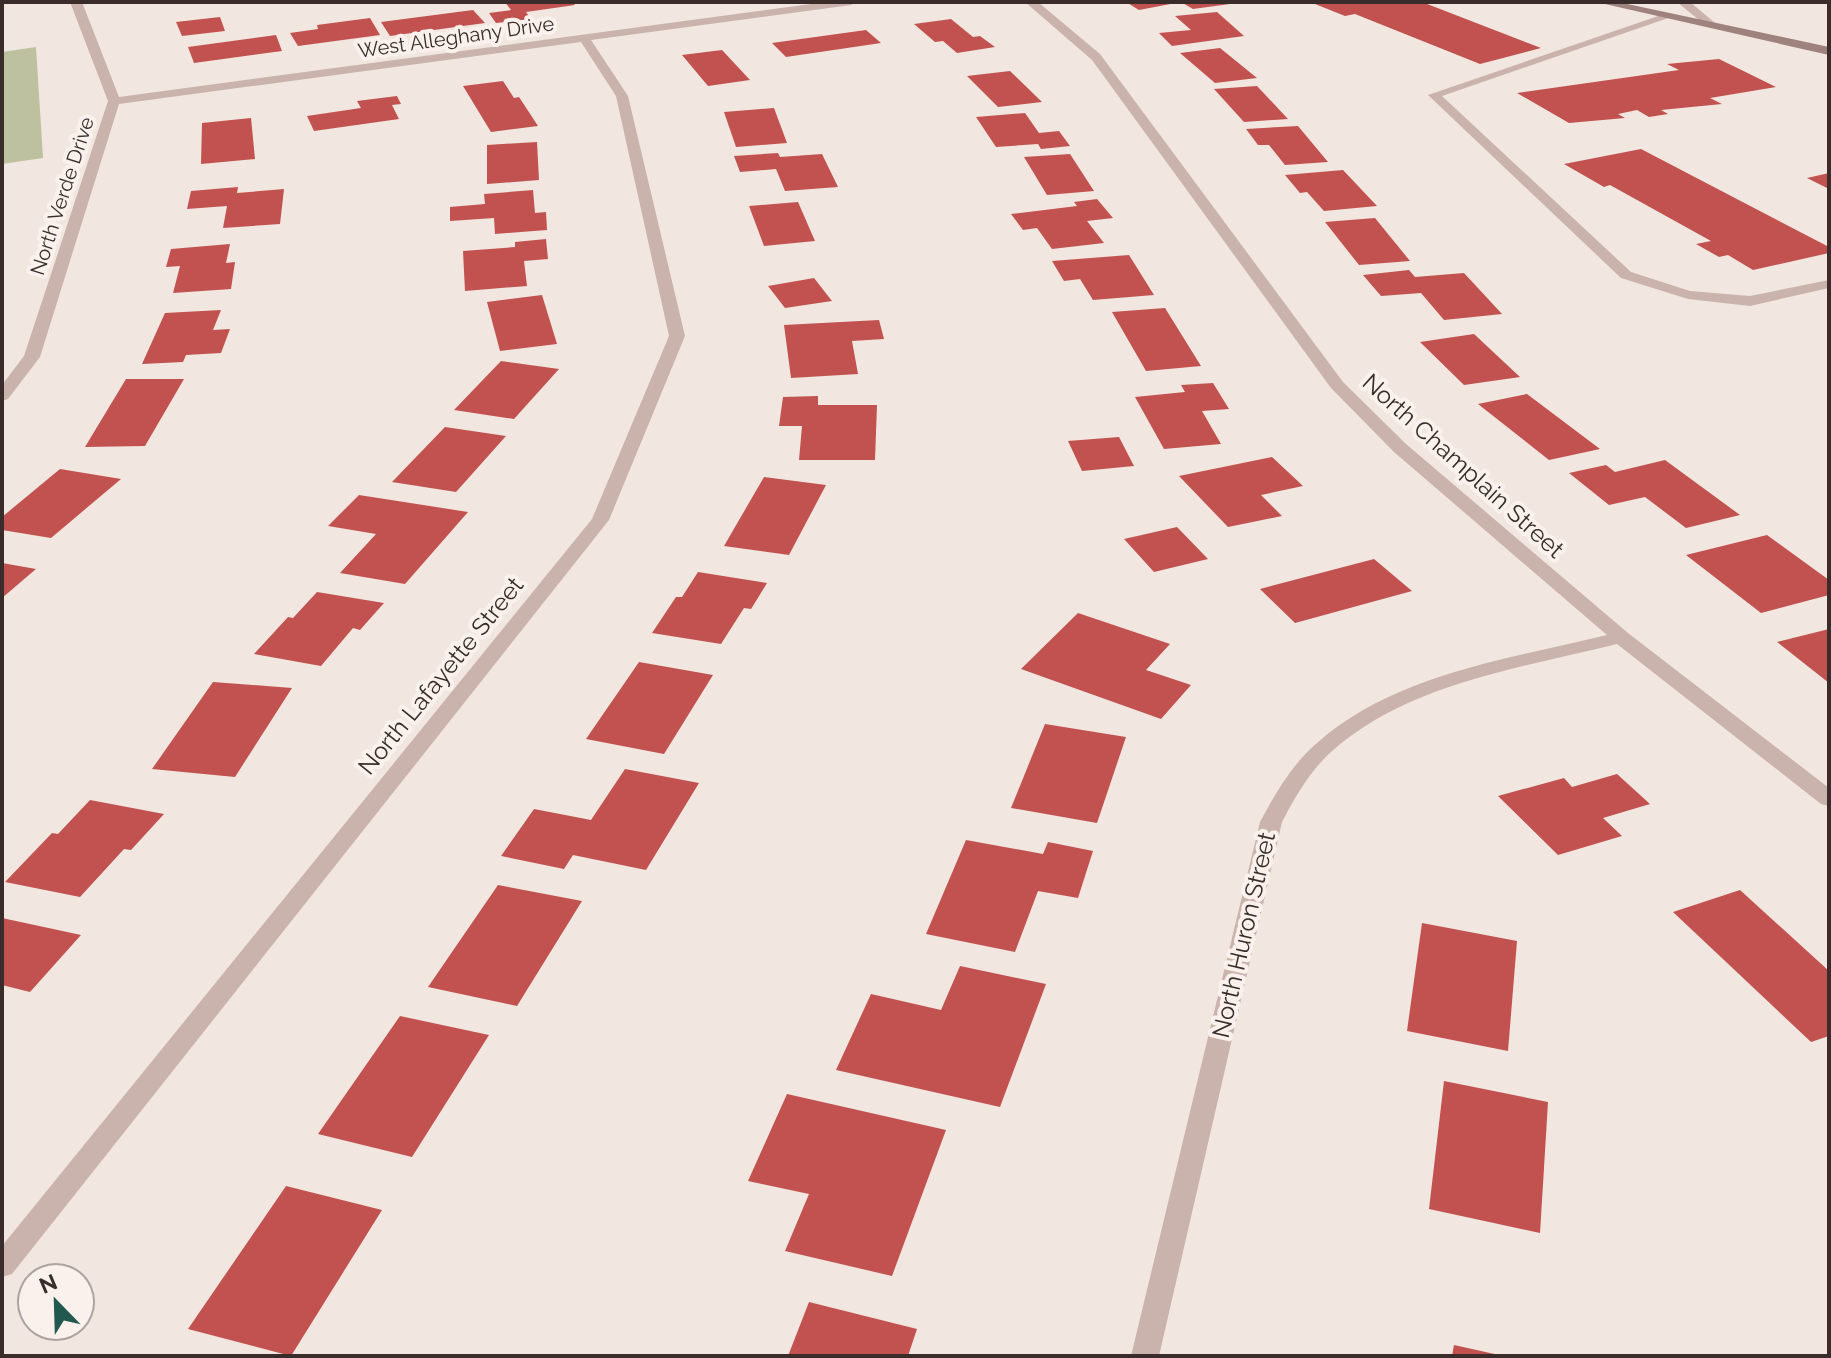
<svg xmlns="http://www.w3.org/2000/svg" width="1831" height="1358" viewBox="0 0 1831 1358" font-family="Raleway,sans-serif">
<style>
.green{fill:#bdc1a0}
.building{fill:#c1524f}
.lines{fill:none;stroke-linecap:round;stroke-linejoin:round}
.lane{fill:#cab3ac;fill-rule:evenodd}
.street{fill:#cab3ac;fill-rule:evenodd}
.secondary{fill:#9e827d;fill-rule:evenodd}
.labels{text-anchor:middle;stroke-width:8;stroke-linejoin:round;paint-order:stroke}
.far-street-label{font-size:20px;fill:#392c2b;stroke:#faf1ed}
.street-label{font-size:24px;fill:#392c2b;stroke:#faf1ed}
</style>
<rect width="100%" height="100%" fill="#f2e6e0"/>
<path class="green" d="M36,47L43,158L2,164V52Z"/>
<g class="building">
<path d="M505,2H572L575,5L526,12L531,19L496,23L489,13L511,10Z"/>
<path d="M1126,2H1230V4L1193,9L1181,2L1139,10Z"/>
<path d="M1310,2H1422L1541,48L1480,64L1355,14L1345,16Z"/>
<path d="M473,10L485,23L390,36L381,22Z"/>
<path d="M1217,12L1244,36L1172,46L1159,33L1191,30L1175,16Z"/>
<path d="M220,17L225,31L182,36L176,22Z"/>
<path d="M370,18L380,35L298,46L290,33L318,29L317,25Z"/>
<path d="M951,19L973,37L980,36L995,47L957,53L943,41L935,42L914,24Z"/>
<path d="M866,30L881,43L786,57L772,43Z"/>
<path d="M276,35L282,51L194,63L188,47Z"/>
<path d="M1220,48L1257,78L1215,83L1180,53Z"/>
<path d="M722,50L750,80L708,86L682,55Z"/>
<path d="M1719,59L1776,87L1710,98L1722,104L1661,110L1668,114L1649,117L1637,110L1618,114L1625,118L1569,123L1517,93L1679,70L1667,64Z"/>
<path d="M1010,71L1042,102L998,107L967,76Z"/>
<path d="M503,81L514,98L519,97L538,126L491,132L463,86Z"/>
<path d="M1257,86L1288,119L1244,122L1214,89Z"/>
<path d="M397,96L401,104L392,105L399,119L314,131L307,116L361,108L357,101Z"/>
<path d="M774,108L787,143L736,147L724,112Z"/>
<path d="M1025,113L1039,133L1059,131L1070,146L1041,149L1038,144L996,147L976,117Z"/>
<path d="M251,118L255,159L201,164L202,123Z"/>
<path d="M1298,126L1328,162L1285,165L1269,145H1258L1246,129Z"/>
<path d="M537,142L539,180L487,184V145Z"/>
<path d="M1641,149L1829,247V253L1753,270L1728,255L1719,257L1696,244L1711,241L1610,185L1604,187L1564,164Z"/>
<path d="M778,153L780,157L822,154L838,187L785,191L776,169L740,172L734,156Z"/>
<path d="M1070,154L1094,191L1047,195L1024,157Z"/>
<path d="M1343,170L1377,206L1324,211L1307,192L1300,193L1285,175Z"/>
<path d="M1829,173V189L1807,178Z"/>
<path d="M238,187L237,193L284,189L280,224L223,228L227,206L187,209L191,191Z"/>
<path d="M533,190L535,213L546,212L547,230L495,234L494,218L450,221V207L485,204L484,194Z"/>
<path d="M1097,199L1113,218L1087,221L1104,243L1052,249L1037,228L1023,230L1011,214L1077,206L1074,202Z"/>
<path d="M798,202L815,241L764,246L749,206Z"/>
<path d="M1375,218L1410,261L1359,265L1325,222Z"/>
<path d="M546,239L548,259L524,261L527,286L465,291L463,251L515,247V242Z"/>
<path d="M230,244L226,263L235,262L231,289L173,293L180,266L166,267L171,249Z"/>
<path d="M1129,255L1154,295L1093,300L1080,279L1064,281L1052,261Z"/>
<path d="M1409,270L1415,277L1464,273L1502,314L1444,320L1421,293L1381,296L1363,275Z"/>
<path d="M814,278L832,301L785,308L768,286Z"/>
<path d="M542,295L557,344L500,351L487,302Z"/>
<path d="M1165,308L1201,366L1146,371L1112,312Z"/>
<path d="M221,310L213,330L230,329L221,353L186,355L183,362L142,364L165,313Z"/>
<path d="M879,320L884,339L852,341L858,374L791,378L784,325Z"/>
<path d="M1474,334L1520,377L1464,385L1420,342Z"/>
<path d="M501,361L559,369L514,419L454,410Z"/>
<path d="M126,379H184L145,446L85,447Z"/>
<path d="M1213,383L1229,409L1202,411L1221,444L1164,449L1135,397L1185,392L1181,385Z"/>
<path d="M1527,394L1600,449L1549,460L1478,404Z"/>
<path d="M818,396V405H877L875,460H799L802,426H779L783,397Z"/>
<path d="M445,427L506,436L456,492L392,482Z"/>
<path d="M1119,437L1134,466L1082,471L1068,441Z"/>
<path d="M1272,457L1303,486L1261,495L1282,516L1228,527L1179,476Z"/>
<path d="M1665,460L1740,515L1686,528L1645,497L1609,505L1569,473L1606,465L1615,472Z"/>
<path d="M60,469L121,479L51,538L2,530V517Z"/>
<path d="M764,477L826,485L789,555L724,546Z"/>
<path d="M359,495L468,512L405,584L340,573L376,534L328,526Z"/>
<path d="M1177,527L1208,559L1154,572L1124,539Z"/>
<path d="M1767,535L1829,580V595L1761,613L1686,555Z"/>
<path d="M1374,559L1412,591L1295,623L1260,589Z"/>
<path d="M2,563L36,569L2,598Z"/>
<path d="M698,572L767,583L751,609L744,608L721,644L652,633L676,597H682Z"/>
<path d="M317,592L384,603L360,630L353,628L321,666L254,654L288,617L293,618Z"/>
<path d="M1078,613L1170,644L1146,670L1191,685L1161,719L1021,669Z"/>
<path d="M1829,629V683L1777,642Z"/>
<path d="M639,662L713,675L664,754L586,739Z"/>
<path d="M213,682L292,688L235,777L152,769Z"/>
<path d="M1045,724L1126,737L1097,823L1011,808Z"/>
<path d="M625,769L699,783L646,870L573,855L564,869L501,856L534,809L591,820Z"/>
<path d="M1617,774L1650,804L1603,818L1622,836L1558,855L1498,796L1564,778L1572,787Z"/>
<path d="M90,800L164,814L131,850L124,849L80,897L5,882L52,833L58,834Z"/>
<path d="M966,840L1043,854L1048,842L1093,851L1078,898L1038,891L1015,952L926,934Z"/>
<path d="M498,885L582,901L517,1006L428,987Z"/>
<path d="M1740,890L1829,971V1036L1811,1042L1673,912Z"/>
<path d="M2,918L81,935L30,992L2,985Z"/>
<path d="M1422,923L1517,941L1508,1051L1407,1031Z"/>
<path d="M960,966L1046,984L1000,1107L836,1070L871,994L941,1010Z"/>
<path d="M400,1016L489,1035L412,1157L318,1134Z"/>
<path d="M1444,1081L1548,1102L1540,1233L1429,1209Z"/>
<path d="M787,1094L946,1130L892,1276L785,1251L809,1194L748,1181Z"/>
<path d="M286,1186L382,1210L291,1356L188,1329Z"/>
<path d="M809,1302L917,1329L908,1356H788Z"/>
<path d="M1454,1345L1499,1355V1356H1452Z"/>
</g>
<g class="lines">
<g class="lane">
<path d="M1677,2H1690L1715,23L1705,25Z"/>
<path d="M1667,13L1677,15L1442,96L1631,272L1690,291L1750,296L1829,280V288L1750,306L1688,299L1621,278L1428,95Z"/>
</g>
<g class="street">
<path d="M70,2H82L119,97L826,2H857L851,5L591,40L628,96L685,336L609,520L12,1274L2,1277V1246L592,519L669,336L616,96L581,42L119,104L40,357L8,399L2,401V385L24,356L108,101Z"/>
<path d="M1025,2H1038L1100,54L1343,382L1406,444L1628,633L1829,788V806L1821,804L1617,644C1521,668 1408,683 1331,752C1310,771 1295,797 1282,822L1159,1356H1131L1260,822C1275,794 1292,764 1317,743C1395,674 1509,659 1607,635L1394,452L1331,388L1092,60Z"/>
</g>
<path class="secondary" d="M1596,2H1618L1829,47V55Z"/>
</g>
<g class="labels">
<g class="far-street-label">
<text transform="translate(456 37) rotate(-8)" y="7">West Alleghany Drive</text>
<text transform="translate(62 196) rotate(-72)" y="7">North Verde Drive</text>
</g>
<g class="street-label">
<text transform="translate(1463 466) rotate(42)" y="8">North Champlain Street</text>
<text transform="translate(441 676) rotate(-51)" y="8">North Lafayette Street</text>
<text transform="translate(1244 935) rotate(-77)" y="8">North Huron Street</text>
</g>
</g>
<rect width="1831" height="1358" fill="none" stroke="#392c2b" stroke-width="8"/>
<g transform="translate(56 1302) rotate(337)"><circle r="38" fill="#faf1ed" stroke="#ada29f" stroke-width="2"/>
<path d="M0-6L14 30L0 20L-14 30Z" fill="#215950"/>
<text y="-12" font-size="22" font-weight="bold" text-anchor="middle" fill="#392c2b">N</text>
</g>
</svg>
